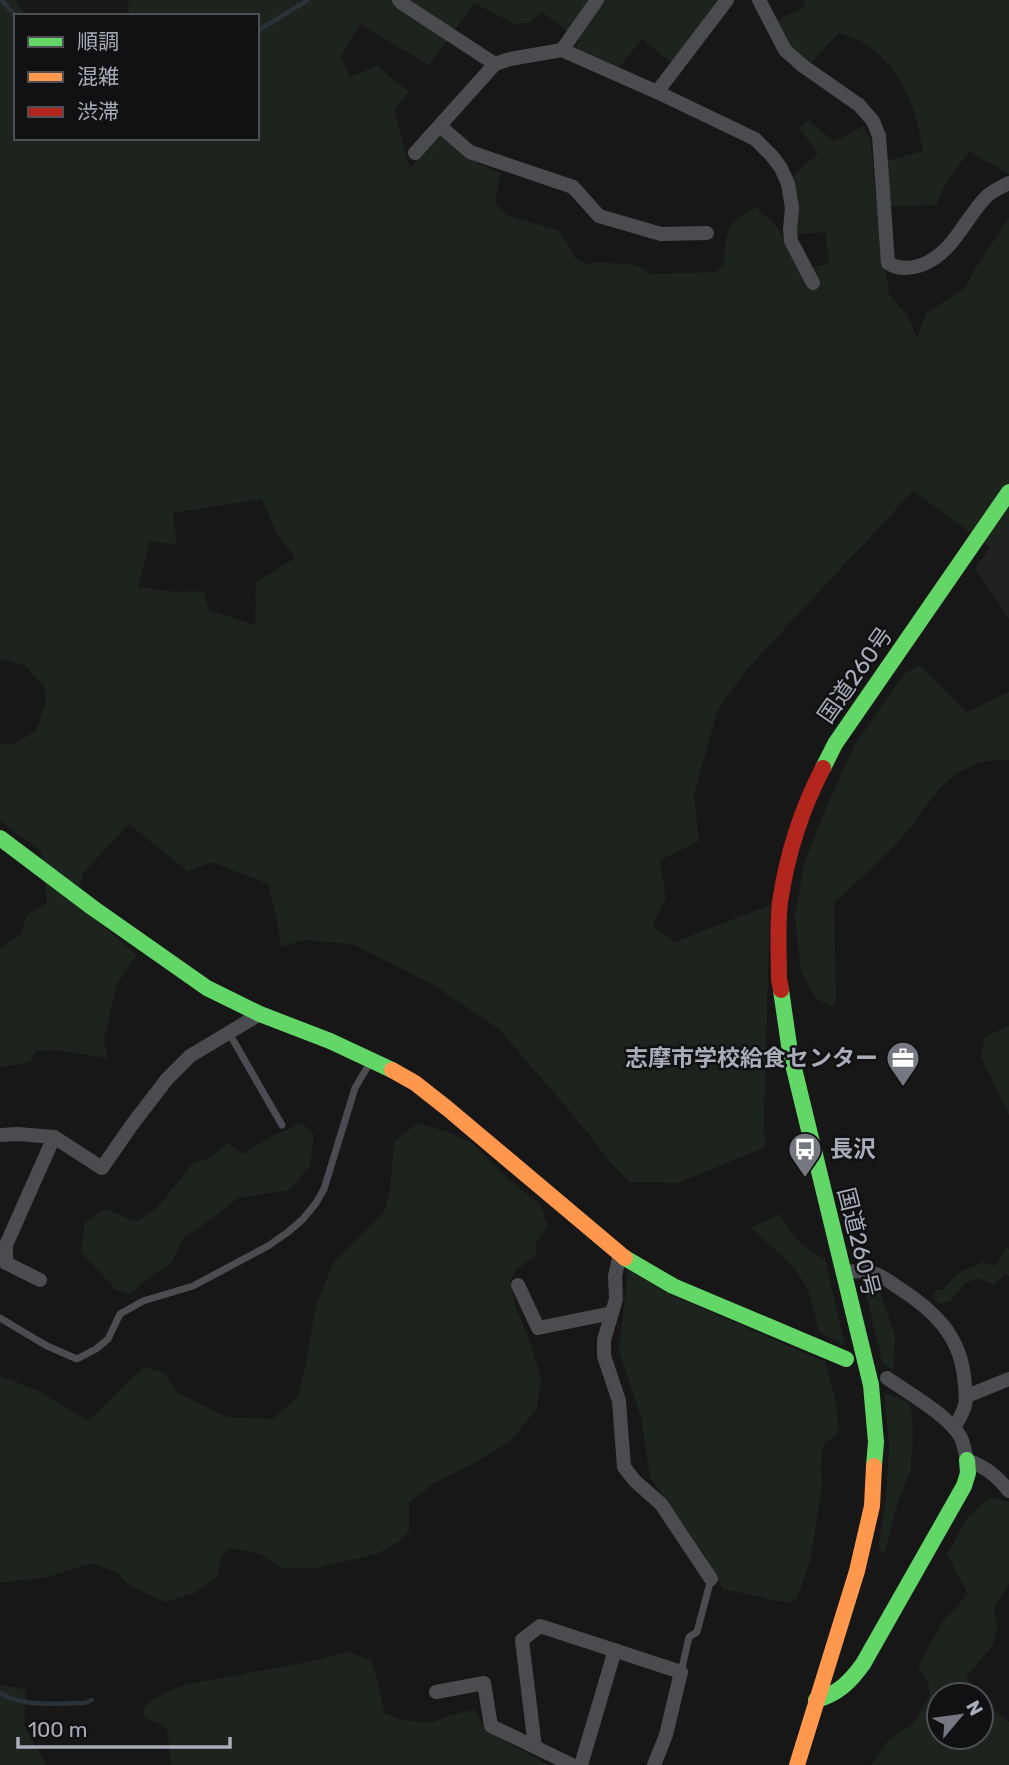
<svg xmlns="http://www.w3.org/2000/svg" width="1009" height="1765" viewBox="0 0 1009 1765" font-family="Rubik,'Noto Sans JP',sans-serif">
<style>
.built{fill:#212123}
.green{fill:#1d241e;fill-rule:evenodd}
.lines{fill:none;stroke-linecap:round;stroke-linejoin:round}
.stream{stroke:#2a3239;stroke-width:4.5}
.lane{stroke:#4b4c50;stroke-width:7}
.street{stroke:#4b4c50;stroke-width:14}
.fast{stroke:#63d668;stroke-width:16}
.slow{stroke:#ff974d;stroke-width:16}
.jam{stroke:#b3261e;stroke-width:16}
.labels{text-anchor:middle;stroke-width:5;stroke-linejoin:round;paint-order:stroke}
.street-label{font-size:23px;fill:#a8adb8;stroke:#111113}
.poi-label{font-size:23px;font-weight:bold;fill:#a8adb8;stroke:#111113;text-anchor:end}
</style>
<rect width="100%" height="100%" fill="#171717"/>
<path class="built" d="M1009,524V619L975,569L990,547Z"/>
<g class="green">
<path d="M0,0H16L27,16H16V138H257V16H129L128,0H721L673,64L642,39L616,71L571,52L579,40L542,12L530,23L515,24L474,3L429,65L360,24L341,56L350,77L377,66L409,92L394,110L410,168L443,133L477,163L500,173L495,204L509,216L558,230L564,238L574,257L585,264L596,262L636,265L652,274L714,272L724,265C726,231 724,225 756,207L778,228L793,258L802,269L829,264L825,232L796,234L789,180L818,153L799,128L809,120L834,142L864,126L871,143L875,192L889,294L907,315L917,338L926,313L965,288L973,272L1009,218V524L990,547L913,491L749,667L718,709L694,794L699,841L660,860L666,897L653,926L675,942L770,905L764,1115L765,1147L678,1183L630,1182L610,1162L580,1123L499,1029L484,1019L432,984L353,944L304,940L281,947L276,915L268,884L212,862L188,872L129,824L83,873L78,905L137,955L117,984L104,1041L108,1058L55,1050L36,1051L30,1062L0,1067V950L1,948L21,934L27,915L47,903L41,851L0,821V744H14L36,731L46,701L44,686L24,665L0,659ZM262,499L275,530L295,558L256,582L255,625L209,610L204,591L178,592L138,587L150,541L177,545L173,513Z"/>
<path d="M804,0H1009V174L969,151L944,186L936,205L887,206L886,161L923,151C918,113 902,69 869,46C861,40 849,37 839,33L808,66L793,54L773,23L805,6Z"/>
<path d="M920,665L967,712L1009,692V760C946,758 933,803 897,843C878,864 855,883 834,903L836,998L833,1007L816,999L801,972L795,916L804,864L825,810L854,746L904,674Z"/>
<path d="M1009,1026V1115L981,1057L984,1037Z"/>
<path d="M302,1123L314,1135L310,1166L289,1190L238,1198L203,1225L184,1237L171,1264L154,1274L129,1294L116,1290L81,1252L85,1222L106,1209L129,1219L137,1221L156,1209L193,1163L210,1158L228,1143L243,1154L274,1135Z"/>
<path d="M417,1123L451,1133L473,1144L508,1179L540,1204L548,1227L536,1243V1255L516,1270L510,1281L516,1308L528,1336L541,1378L537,1408L511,1441L475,1463L434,1483L409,1503V1530L403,1539L377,1554L317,1568H282L259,1554L231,1548L222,1554L217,1577L195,1593L166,1602L130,1586L116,1572L92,1563L48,1577L0,1583V1376L41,1392L88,1421L144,1367L165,1373L177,1392L227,1417L272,1419L298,1397L306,1363L316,1305L334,1261L384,1212L390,1191L394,1142Z"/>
<path d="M779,1214C793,1236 801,1248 825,1259L845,1346L819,1332L808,1289L794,1267L751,1228Z"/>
<path d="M1006,1248L1009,1249V1276L1004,1274L994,1285L977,1278L964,1284L950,1301L940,1304L933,1297L935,1290L943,1289L958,1273L983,1262L995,1266Z"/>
<path d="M628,1269L669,1294L825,1362L835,1397L839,1431L833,1438L824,1444L821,1462L822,1487L810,1562L797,1598L788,1603L723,1589L702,1551L650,1477L641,1417L619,1351Z"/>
<path d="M864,1286L879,1289L895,1335L894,1370L883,1364Z"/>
<path d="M884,1392L910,1403L913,1428L911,1469L898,1502L885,1553L878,1550L886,1500L889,1445Z"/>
<path d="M990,1497L1009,1502V1584L994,1608L997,1627L993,1645L966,1677L975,1695H939V1737H981V1701L1009,1722V1765H871L887,1742L899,1731L911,1726L930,1695L928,1681L918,1667L942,1622L968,1594L947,1554L968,1517Z"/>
<path d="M348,1652L371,1660L377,1678L384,1713L401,1720L431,1723L452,1715L474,1709L486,1731L549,1765H171L167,1729L159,1723L146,1719L142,1712L149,1702L168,1691L189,1684L307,1662Z"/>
<path d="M0,1684L26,1690L24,1726L47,1765H0Z"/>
</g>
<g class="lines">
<g class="stream">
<path d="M1,0L16,16"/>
<path d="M257,31L308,0"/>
<path d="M0,1693C25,1708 56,1703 84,1703L92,1700"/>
</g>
<g class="lane">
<path d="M229,1033L282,1125"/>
<path d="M0,1318L47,1346L77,1359L96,1349L108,1339L120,1314L143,1301L193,1286L268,1246L288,1232L303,1219L316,1203L324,1189L355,1088L371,1061"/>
<path d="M681,1672L689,1637L697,1632L711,1579"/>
</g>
<g class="street">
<path d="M399,0L403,4L495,64L510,59L562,50L597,0"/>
<path d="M759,0L785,50L803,66L859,105L873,121L879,136L888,263C899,270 911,269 924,264C954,251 964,220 986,197C992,191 1001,187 1009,183"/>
<path d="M562,50L657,92L755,139L772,156L781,168L788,184L792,208L790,229L791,241L813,283"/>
<path d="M657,92L727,0"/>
<path d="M440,126L470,152L573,187L599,216L661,234L707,233"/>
<path d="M415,153L495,64"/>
<path d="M0,1135L18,1134L54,1137L102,1168L131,1126L167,1079L190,1056L260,1014"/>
<path d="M620,1254L615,1276L616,1299L604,1340V1356L619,1401L624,1467L635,1481L661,1504L711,1579"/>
<path d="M843,1272C851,1272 861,1270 870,1272C880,1274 890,1282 899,1288C933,1310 959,1334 964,1376C967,1400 968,1407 954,1427"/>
<path d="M40,1280L6,1263V1245L54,1137"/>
<path d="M518,1285L538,1328L612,1313"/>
<path d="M887,1378C907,1392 951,1417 961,1438C964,1444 965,1453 967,1460C987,1468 995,1474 1009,1491"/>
<path d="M967,1396L1009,1379"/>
<path d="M436,1692L484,1683L491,1726L535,1747"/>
<path d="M572,1765L535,1747L522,1640L540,1626L681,1672L666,1735L654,1765"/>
<path d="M581,1765L615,1650"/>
</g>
<g class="fast">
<path d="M823,768L835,744L1009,492"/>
<path d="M0,838L93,908L207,988L260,1014L330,1041L392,1070"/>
<path d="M781,990L790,1052L871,1385L876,1442L874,1466"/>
<path d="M625,1258L673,1286L846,1359"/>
<path d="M816,1700C838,1694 850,1682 863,1664L964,1486L968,1473L967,1460"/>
</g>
<g class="slow">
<path d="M392,1070L415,1083L448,1109L625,1258"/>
<path d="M797,1765L857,1571L872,1506L874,1466"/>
</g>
<path class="jam" d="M781,990L779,979C779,954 777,927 780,902C787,855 801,810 823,768"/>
</g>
<defs>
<symbol id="office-pin" viewBox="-11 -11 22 30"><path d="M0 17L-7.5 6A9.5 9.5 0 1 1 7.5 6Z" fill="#757880" stroke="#111113"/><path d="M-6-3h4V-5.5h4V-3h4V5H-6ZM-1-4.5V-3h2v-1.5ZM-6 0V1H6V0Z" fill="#fff"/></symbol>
<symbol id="bus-pin" viewBox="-11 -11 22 30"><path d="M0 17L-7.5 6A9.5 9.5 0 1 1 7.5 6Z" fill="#757880" stroke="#111113"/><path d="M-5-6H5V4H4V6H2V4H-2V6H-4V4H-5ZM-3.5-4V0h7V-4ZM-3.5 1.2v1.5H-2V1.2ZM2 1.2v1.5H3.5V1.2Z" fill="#fff"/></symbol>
</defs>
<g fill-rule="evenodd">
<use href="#office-pin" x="884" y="1039" width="38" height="52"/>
<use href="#bus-pin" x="786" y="1130" width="38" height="52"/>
</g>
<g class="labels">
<g class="street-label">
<text transform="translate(855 675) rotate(-55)" y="8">国道260号</text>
<text transform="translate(859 1242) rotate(76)" y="8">国道260号</text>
</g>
<g class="poi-label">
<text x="878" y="1066">志摩市学校給食センター</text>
<text x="830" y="1157" text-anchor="start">長沢</text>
</g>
</g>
<rect x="14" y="14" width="245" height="126" fill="#111113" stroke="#4d4f55" stroke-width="2"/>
<rect x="28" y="37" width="35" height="10" fill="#63d668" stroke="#4d4f55" stroke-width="2"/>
<text x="77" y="49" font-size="21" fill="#a8adb8">順調</text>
<rect x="28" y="72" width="35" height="10" fill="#ff974d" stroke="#4d4f55" stroke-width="2"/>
<text x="77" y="84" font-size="21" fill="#a8adb8">混雑</text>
<rect x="28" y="107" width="35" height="10" fill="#b3261e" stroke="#4d4f55" stroke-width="2"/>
<text x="77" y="119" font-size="21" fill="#a8adb8">渋滞</text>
<g transform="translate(960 1716) rotate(61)"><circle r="33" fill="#111113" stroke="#4d4f55" stroke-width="2"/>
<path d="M0-5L12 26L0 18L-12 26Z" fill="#757880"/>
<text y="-10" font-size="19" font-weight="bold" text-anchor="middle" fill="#a8adb8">N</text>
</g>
<path d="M18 1737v10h212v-10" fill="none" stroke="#a8adb8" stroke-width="3.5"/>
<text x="28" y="1737" font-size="21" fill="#a8adb8" stroke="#111113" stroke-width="5" paint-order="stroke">100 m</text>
</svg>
